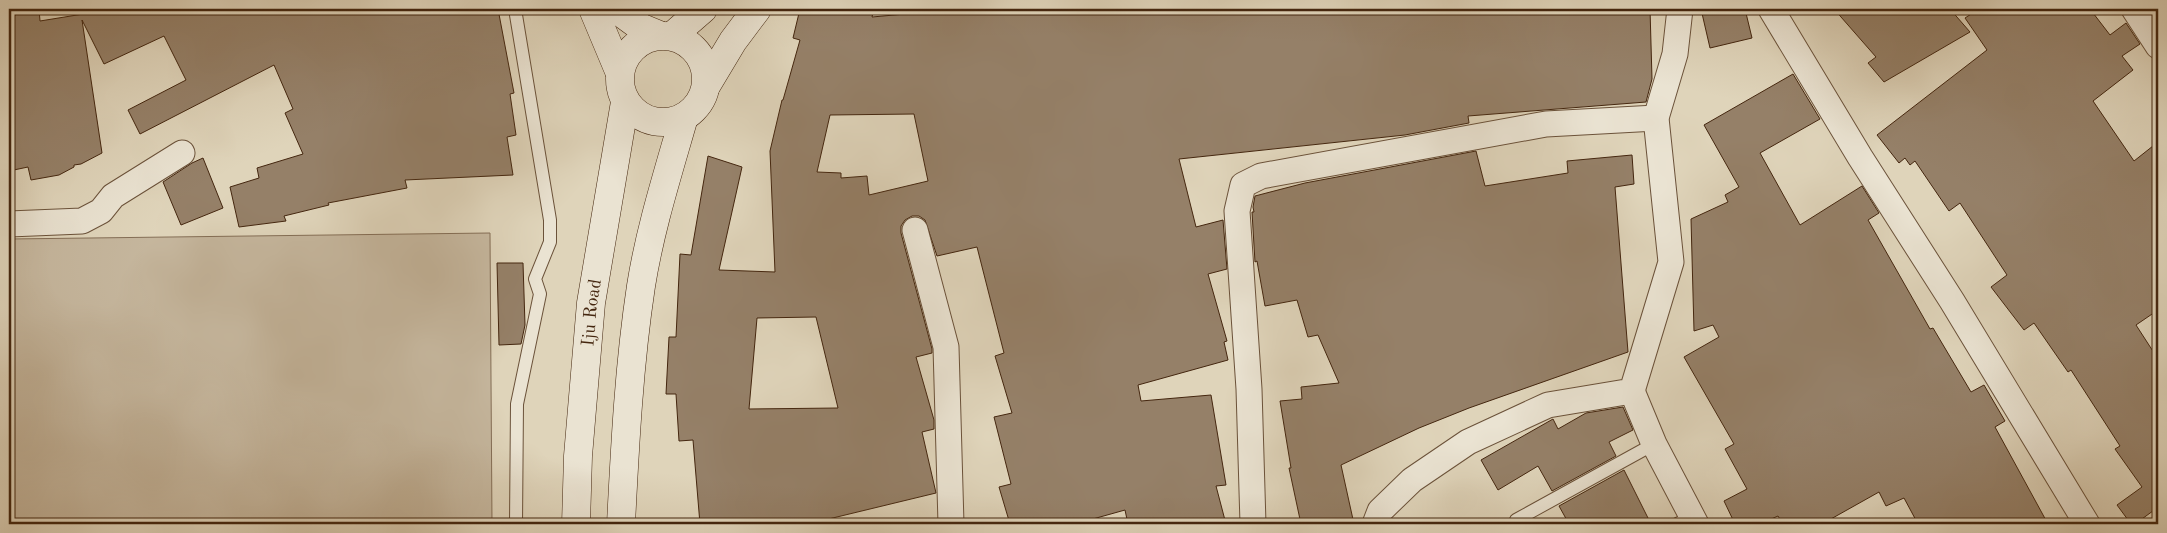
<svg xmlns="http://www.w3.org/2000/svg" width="2167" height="533" viewBox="0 0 2167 533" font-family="'Old Standard TT',serif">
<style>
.green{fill:#c5b69d;stroke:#846e56}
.building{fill:#958068;stroke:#44260f;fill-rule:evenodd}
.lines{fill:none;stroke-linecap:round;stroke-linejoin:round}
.service-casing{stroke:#6b523a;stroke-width:14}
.minor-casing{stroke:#6b523a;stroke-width:27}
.secondary-casing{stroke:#44260f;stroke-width:29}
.service{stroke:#eae3d2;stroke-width:12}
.minor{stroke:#eae3d2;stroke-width:25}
.secondary{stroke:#eae3d2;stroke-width:28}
.labels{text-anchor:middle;stroke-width:4;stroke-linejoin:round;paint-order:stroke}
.street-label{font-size:18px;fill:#44260f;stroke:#eae3d2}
</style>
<rect width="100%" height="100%" fill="#dfd4ba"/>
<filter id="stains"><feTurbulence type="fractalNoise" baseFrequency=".004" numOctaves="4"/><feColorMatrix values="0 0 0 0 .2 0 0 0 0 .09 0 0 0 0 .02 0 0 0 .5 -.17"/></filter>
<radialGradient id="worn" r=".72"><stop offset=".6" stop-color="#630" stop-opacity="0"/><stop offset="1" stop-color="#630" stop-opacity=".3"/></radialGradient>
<path class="green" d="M490,233L492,524H9V239Z"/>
<g class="building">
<path d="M14,9H39L40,21L114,9H498L514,93L510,94L516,135L507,137L513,175L405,180L407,188L328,203L329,205L284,216L286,221L239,227L230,187L259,178L257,168L303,154L285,113L293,109L274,65L140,134L128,110L186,80L164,36L104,64L82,20L102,153L81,164L74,165V167L59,175L31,180L28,167L9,171V17L15,16Z"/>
<path d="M800,9H874L872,17L949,10V9H1650L1652,79L1646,102L1468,116L1469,123L1405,135L1179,159L1196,227L1223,220L1227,269L1208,274L1227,341L1224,342L1228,360L1138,385L1141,401L1211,395L1226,485L1216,486L1226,524H1128L1125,510L1075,524H1010L999,487L1011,484L994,417L1012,413L995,356L1004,353L977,247L937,256L925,220L919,216H912L905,220L901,226V233L932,349V353L916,357L934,420V429L922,432L936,493L808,524H700L693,440L679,441L676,394H666L669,337H676L680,254L691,255L708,156L742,167L719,270L775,272L770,151L782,100H783L800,40L793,38ZM914,114L928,181L869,195L867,176L841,178V173L817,172L830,115ZM816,317L838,408L749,409L757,318Z"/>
<path d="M1701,9H1745L1752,38L1710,48Z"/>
<path d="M1834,9H1950L1970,32L1884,82L1868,63L1876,57Z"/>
<path d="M1979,9H2090L2110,35L2126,23L2140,44L2122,56L2133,70L2093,101L2134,161L2158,142V310L2136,325L2158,359V510L2157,508L2135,524H2131L2117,505L2142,487L2115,449L2120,446L2071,370L2068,372L2034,323L2024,330L1991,287L2007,275L1960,203L1949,211L1915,161L1910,165L1905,158L1899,163L1877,135L1987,50L1965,18Z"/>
<path d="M1793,74L1820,119L1760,153L1800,225L1862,186L1879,213L1868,220L1930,329L1933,328L1971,392L1984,385L2005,421L1995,427L2048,524H1918L1904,498L1886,506L1879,492L1822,524H1783L1778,516L1760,524H1735L1724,501L1747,489L1725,449L1734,444L1684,357L1719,337L1713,325L1694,331L1691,219L1728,202L1725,195L1739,187L1704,125Z"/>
<path d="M1476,151L1485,186L1568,173L1567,161L1632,155L1634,184L1615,187L1628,352L1469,408L1419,428L1341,465L1354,524H1301L1289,468H1291L1280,401L1302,399L1301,387L1339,383L1318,335L1308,337L1297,300L1265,306L1257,261L1255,262L1252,212H1254L1253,207L1255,196L1305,183Z"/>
<path d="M203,158L223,208L181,225L163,182L192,163Z"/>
<path d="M497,263H523L525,325L521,344L499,345Z"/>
<path d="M1623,407L1633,430L1609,442L1616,456L1552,491L1538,466L1498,490L1481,460L1553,419L1558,429L1586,413Z"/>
<path d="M1624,470L1651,524H1569L1559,506Z"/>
</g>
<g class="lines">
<defs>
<g id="service">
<path d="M515,9L550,220V242L535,279L540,294L517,404L516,524"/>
<path d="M1516,520L1654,444"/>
<path d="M1677,524L1691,517"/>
</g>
<g id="minor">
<path d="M1771,9L1860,157L1952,301L2087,524"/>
<path d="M2134,9L2158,46"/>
<path d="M9,224L82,221L101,211L113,196L182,153"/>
<path d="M915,230L946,347L951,524"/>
<path d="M1632,391L1654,444L1696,524"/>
<path d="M1253,524L1249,389L1237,211L1243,185L1261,176L1546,124L1656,118"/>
<path d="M1375,524L1380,511L1412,480L1468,442L1548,405L1632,391L1671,262L1656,118L1675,54L1680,9"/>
</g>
<g id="secondary">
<path d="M593,9L619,71"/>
<path d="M616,9L642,28L659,35"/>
<circle cx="663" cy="79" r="43"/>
<path d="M672,36L703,9"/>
<path d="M706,86L733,41L757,9"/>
<path id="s1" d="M576,524L578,456L591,303L625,102"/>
<path d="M621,524C625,445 629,365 641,286C650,229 668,173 684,117"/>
</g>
</defs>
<use href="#service" class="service-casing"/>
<use href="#minor" class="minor-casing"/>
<use href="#secondary" class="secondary-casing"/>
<use href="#service" class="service"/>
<use href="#minor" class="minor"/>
<use href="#secondary" class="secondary"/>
</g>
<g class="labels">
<g class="street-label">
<text dy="6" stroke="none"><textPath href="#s1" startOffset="212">Iju Road</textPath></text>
</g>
</g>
<rect width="2167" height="533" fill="none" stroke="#dfd4ba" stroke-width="30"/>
<rect x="10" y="10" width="2147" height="513" fill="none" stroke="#44260f" stroke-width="2.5"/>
<rect x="15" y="15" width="2137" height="503" fill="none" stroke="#44260f"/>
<rect width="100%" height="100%" filter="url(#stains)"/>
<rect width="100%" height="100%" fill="url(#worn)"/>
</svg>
